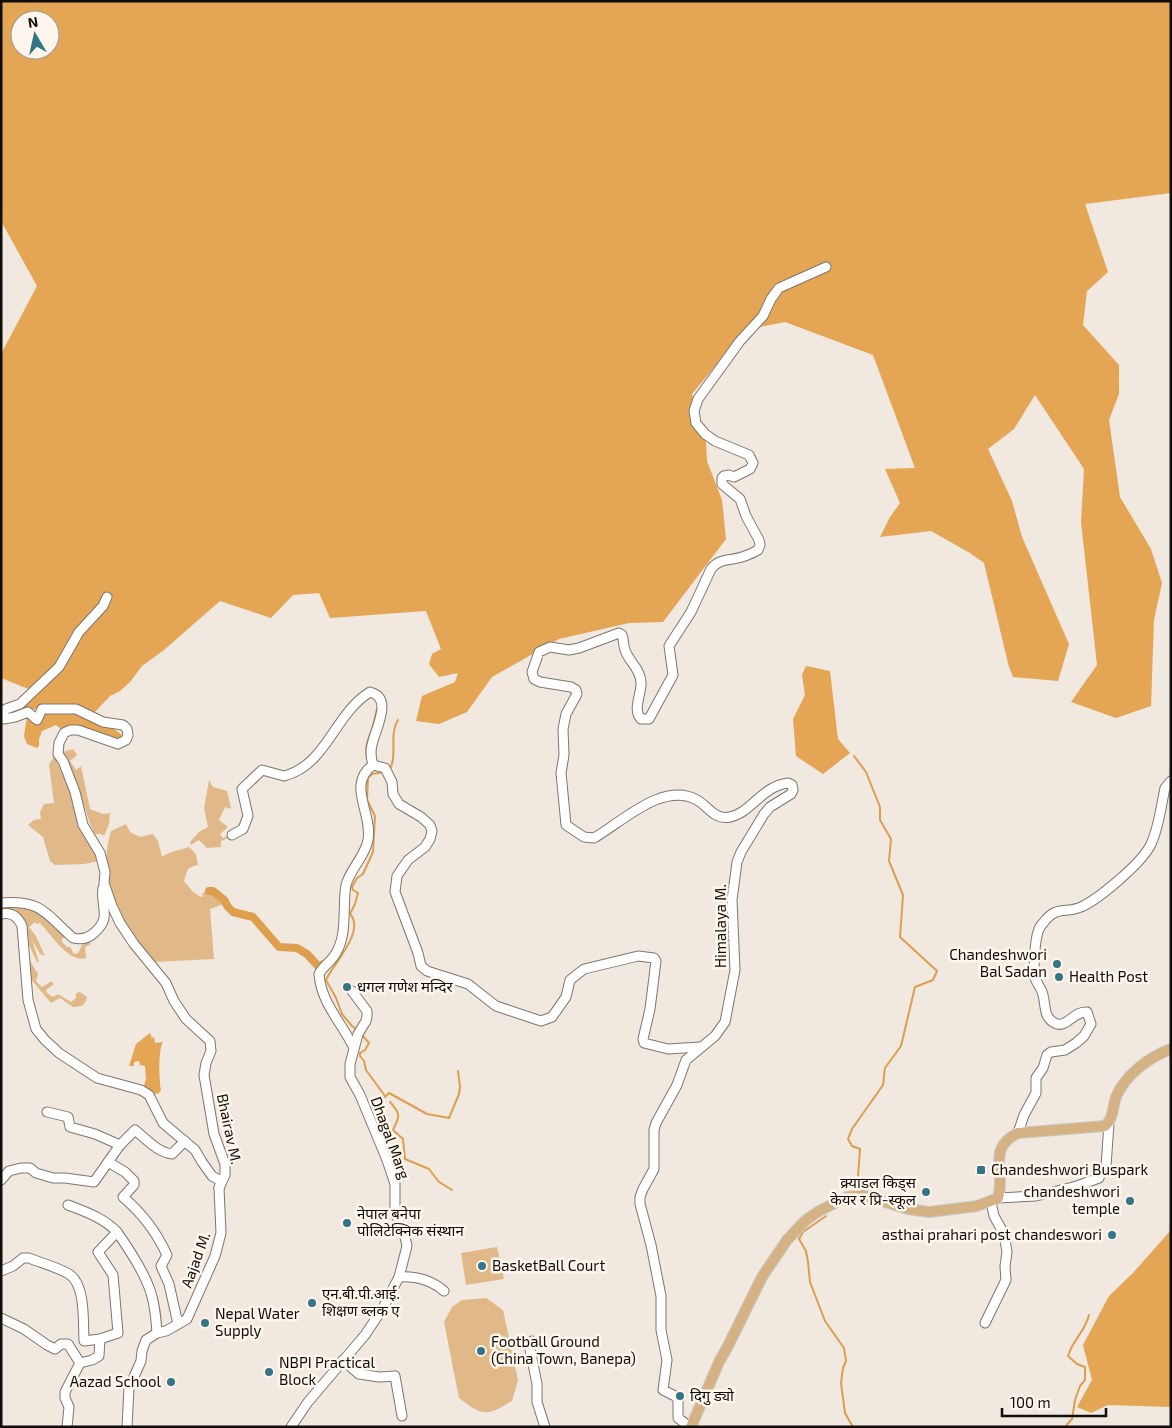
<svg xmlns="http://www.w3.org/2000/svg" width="1172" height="1428" viewBox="0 0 1172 1428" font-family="'Exo 2','Noto Sans Devanagari',sans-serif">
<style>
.green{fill:#e1b989}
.forest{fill:#e4a555;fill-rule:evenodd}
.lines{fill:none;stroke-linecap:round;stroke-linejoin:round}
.stream{stroke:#dd9f4e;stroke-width:2}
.canal{stroke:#dd9f4e;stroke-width:8}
.minor-casing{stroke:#7e766e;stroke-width:11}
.major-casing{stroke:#cacac9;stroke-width:12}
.minor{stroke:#fff;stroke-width:9}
.major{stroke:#d4b284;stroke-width:10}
.poi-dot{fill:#337487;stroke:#fef6ec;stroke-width:2}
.labels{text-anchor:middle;stroke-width:5;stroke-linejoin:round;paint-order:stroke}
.street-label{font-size:15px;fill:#100d0a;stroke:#fef6ec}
.poi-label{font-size:15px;fill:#100d0a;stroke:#fef6ec;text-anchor:start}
</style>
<rect width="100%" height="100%" fill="#f1e8df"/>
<g class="green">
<path d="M73,749L77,755L70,761L76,770L81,766L90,809L103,814L110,813L109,824L104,836L101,834H95C90,825 88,818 85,808C77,789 69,771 62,752Z"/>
<path d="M54,756C71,790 83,826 99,861L84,864L55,865L50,861L43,837L28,825L34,820L41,819L40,812L44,804L54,803L49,765Z"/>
<path d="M209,780L213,787L227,791L231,809L225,807L219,820L228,827L220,834L223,838L232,834L230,837L221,841V847L207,848L199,840L191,845L190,842L199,832L208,827L204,808Z"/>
<path d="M126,824L130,832L140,837L153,834L158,841L162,857C170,851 180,850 189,847L196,854L198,865C187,868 188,868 184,881L193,892L201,897L208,894L203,896L202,894L209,888L217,889L228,898L231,907L246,914L250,913L253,915L252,918C240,917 231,914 223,904L210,909L214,959L153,962C122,922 95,883 111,831Z"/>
<path d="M1,905L40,909L65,937L62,939V942L67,947H70L74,954L78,953L83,943L88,940L91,944L85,947L86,958C69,964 50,933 40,923L37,924L35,922L29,927L36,936L45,956L40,954L32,940L39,962H37L28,943L30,961L38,974L36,981L42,987L50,982H53V985L46,990L47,993L53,997L58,994L71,1002L76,998V993L80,992L87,997L86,1001L82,1006L73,1007L60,998L51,1003L29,977L24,928L1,912Z"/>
<path d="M497,1247L504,1279L466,1285L461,1253Z"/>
<path d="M486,1298L503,1310L518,1380L512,1401C485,1417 483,1416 459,1398L444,1322L452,1307L462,1300Z"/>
</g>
<g class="forest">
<path d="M1,1H1171V193L1085,204L1108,272L1087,291L1083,325L1119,365V394L1109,420L1120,497L1151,549L1162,583L1154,620L1151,706L1116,718L1071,702L1097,665L1081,522L1084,469L1035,395L1014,429L988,449L1012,501L1022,537L1069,644L1058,681L1013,677L1009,667L984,563L970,553L931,531L880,537L890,517L900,503L885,469L915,468L873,355L785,322L745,330L692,394L706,443L707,461L722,500L726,539L663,622L629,623L559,639L492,677L467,712L439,724L416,721L422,696L455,682L458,673L439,677L429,664L432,654L441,649L426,611L330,618L319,593L293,595L271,618L220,601L164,650L142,666L130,682L120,691L110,696L95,712C62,700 46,706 13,715L10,712L26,703L45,687L31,690L1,678V354L37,286L1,221ZM20,20H50V50H20Z"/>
<path d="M806,666L830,671L838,739L850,753L823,774L796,756L793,719L805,695L802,675Z"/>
<path d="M43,710L75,711L113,728L122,735L119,739H114L74,725L64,728L60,733V728L56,725L42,731L39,739V746L37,748L27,744L24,736L27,716Z"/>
<path d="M150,1033L152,1038L154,1037L155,1043L163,1042C158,1049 159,1081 161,1090L159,1093L155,1094L143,1089L146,1079L145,1066L140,1065L139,1061L134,1062V1066H129L136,1044Z"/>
<path d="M1171,1230V1407L1108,1405L1091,1413L1077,1407L1092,1380L1083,1345L1109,1296L1133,1273Z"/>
</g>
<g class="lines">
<g class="stream">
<path d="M854,756L866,772L880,807V820L891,839L889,861L903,895L900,937L937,971L933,980L915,987L901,1046L885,1068L883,1085L852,1129L848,1139L852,1146L860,1149L857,1190L855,1192"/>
<path d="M367,759C364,748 368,740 372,729C374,723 375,716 377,709"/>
<path d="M391,767C397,752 389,734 398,720"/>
<path d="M318,966L319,963L326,960"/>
<path d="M357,1030L352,1026L342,1014L336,998L326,980C333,964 366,931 350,914L355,904L358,893L353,890L352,887L357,878L363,874L373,852L375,816L367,800L368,778L372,774L384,772"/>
<path d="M361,1034L369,1043L365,1050L360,1053V1056L364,1061L366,1070L385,1096"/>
<path d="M385,1097L389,1093L427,1114L449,1118L459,1094L460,1087L458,1071"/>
<path d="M390,1102C401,1114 400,1116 393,1130L403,1139L405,1159L429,1169L439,1182L452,1190"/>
<path d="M826,1216L803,1232L799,1239L806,1251L808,1262L810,1282L825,1321L844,1348L846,1361L843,1368L841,1383L845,1413L853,1427"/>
<path d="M1065,1427L1072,1419L1075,1400L1080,1386L1085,1380V1367L1077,1364L1068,1356C1073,1339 1085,1332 1089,1315"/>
</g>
<path class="canal" d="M209,891H213L224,900L228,907L233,912L253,917L279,947L297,948L307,954L318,966"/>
<defs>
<g id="minor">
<path d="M1,714L6,709L20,704L59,667L79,632L103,606L107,597"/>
<path d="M1,715L4,719L15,717L28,712L37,720L42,709H76L103,722L123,725L127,729L128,735L126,740L118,744L78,730H70L64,733L59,743L58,754L63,761L75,792L83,825L100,853L105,872L104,883L112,906L120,923L134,944L166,983L174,1001L186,1019L210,1041L211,1051L206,1063L204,1075L214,1134L225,1164V1175L219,1188"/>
<path d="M232,835L243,829L248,816L242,789L262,770L284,776C327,765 334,714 370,692C394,698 375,729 372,745C370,752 371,758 373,765"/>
<path d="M1,903C42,900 45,913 73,938C81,940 89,938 95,932C112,917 100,906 103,888"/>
<path d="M1,914C12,912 18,917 22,926L28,1000L36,1029L45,1040L59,1053L97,1078L141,1090L149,1095L163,1123L195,1150L202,1162L212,1176L221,1181L219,1188L221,1233L215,1256L187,1319L166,1331L157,1333L146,1340L142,1351L141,1361L129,1388L127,1427"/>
<path d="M354,1048C342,1023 321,1003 319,974C323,966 332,961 336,953C348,933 342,907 346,885C350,869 365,857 368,840C373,814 346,784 373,765L385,768L392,782L393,794L399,804L421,817L430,825L432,831L430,839L425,847L408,860L397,876L395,892L418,953L421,966L427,971L468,984L496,1006L541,1021L552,1017L566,997L570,980L584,969L638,956L654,958L656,961L650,1009L643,1039L644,1043L668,1049L700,1047"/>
<path d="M47,1112L68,1117L70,1127L95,1134L120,1145"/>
<path d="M1018,1133L1024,1115L1036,1093V1078L1043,1068L1047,1055L1051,1052L1065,1050L1076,1043L1084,1036L1091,1024L1087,1012C1074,1011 1067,1027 1057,1024C1043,1019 1046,1006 1043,995C1042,989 1037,984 1035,978C1033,968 1035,941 1038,932C1039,928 1041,925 1044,922C1057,905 1065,914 1081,907C1099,899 1143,862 1151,844C1159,827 1161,806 1165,788L1171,781"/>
<path d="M108,1162L125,1172L134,1181V1185L123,1197C143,1214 156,1231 167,1255L161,1266L169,1284L178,1324"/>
<path d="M1,1180L9,1171L21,1168H30L36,1173L53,1178H65L94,1182L120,1145L135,1130C146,1139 157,1152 172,1154L185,1141"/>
<path d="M998,1198L1036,1196L1077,1186L1099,1178L1101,1171L1106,1167L1109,1123"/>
<path d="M117,1232C129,1249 143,1270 150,1290C155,1304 156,1318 157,1333"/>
<path d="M1,1271L13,1266L23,1258H29C41,1263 57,1267 69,1274C86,1285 83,1323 84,1341L100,1339L118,1333L113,1275L98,1252L117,1232C104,1218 86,1212 68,1205"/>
<path d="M399,1277C416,1276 431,1280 444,1291"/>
<path d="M1,1318L24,1329L47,1345L55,1349L61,1344H68L80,1363L65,1392V1398L69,1407L67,1427"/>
<path d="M985,1323L1006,1280L1005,1266L1007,1252L1004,1234L994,1216L991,1202"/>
<path d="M532,1341L530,1349L537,1384V1402L545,1427"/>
<path d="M343,1360L359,1374L379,1377L395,1376L402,1416"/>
<path d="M80,1363L92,1360L99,1356L100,1339"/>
<path d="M291,1427L308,1402L365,1335L383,1308L399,1277L407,1246L405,1237L395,1212V1184L387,1160L360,1095L350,1077V1064L358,1034L366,1021L367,1016V1011L352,991"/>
<path d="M690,1427L678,1418V1399L675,1396L663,1390L667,1360L661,1330V1296L651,1245L640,1204V1197L643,1189L654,1169V1130L656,1123L677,1085L686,1060L715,1036L725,1022L735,970L732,900L737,862L741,852L764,814L770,807L791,794L793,790L792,785L788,783C762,786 751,813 730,817C714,820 709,807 697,800C663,781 622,822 594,838L584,837L566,825L561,773L564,755L563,729L566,714L577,694L576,690L571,687L540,682L534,679L532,672L539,652L550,647L569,650L579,648L619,633L622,635C624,640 623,645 625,650C629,662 640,668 641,682C642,693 632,710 641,719H649L673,675L669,646L691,612L711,569C719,558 730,561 742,557C748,555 753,553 758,550L760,545L759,540L746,516L740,499L722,484V478L724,476L729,475L734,477L750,469L753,463L749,455L715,441L705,434L696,423L694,411L698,399L740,341L763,316L771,299L779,288L826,267"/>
</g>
<path id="major" d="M691,1427L719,1362L728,1346L762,1277L787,1240L806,1220L819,1211L847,1197L863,1195L908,1209L929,1212L977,1206L998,1198C1006,1171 986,1149 1018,1133L1105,1126C1114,1118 1112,1108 1116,1097C1125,1075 1149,1057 1171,1049"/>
</defs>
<use href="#minor" class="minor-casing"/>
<use href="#major" class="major-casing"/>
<use href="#minor" class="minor"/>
<use href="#major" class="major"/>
</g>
<g class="poi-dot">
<circle cx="1057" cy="964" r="5"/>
<circle cx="1059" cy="977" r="5"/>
<circle cx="347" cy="987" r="5"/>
<rect x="976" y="1165" width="10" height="10" rx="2.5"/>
<circle cx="926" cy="1192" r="5"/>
<circle cx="1130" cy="1201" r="5"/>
<circle cx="347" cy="1223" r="5"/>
<circle cx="1112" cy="1235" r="5"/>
<circle cx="482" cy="1266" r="5"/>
<circle cx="312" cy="1303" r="5"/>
<circle cx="205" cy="1323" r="5"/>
<circle cx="481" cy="1351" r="5"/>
<circle cx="269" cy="1372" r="5"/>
<circle cx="171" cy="1382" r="5"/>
<circle cx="680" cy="1396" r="5"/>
</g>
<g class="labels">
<g class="street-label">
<text transform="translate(721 926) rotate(-90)" y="5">Himalaya M.</text>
<text transform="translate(229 1129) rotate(78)" y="5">Bhairav M.</text>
<text transform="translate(390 1138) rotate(70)" y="5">Dhagal Marg</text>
<text transform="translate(196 1260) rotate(-70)" y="5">Aajad M.</text>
</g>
<g class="poi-label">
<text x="1047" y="960" text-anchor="end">Chandeshwori<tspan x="1047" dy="17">Bal Sadan</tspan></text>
<text x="1069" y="982">Health Post</text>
<text x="357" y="992">धगल गणेश मन्दिर</text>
<text x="991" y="1175">Chandeshwori Buspark</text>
<text x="916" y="1188" text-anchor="end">क्र्याडल किड्स<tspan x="916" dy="17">केयर र प्रि-स्कूल</tspan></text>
<text x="1120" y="1197" text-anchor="end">chandeshwori<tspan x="1120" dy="17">temple</tspan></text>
<text x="357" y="1219">नेपाल बनेपा<tspan x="357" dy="17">पोलिटेक्निक संस्थान</tspan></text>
<text x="1102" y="1240" text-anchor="end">asthai prahari post chandeswori</text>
<text x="492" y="1271">BasketBall Court</text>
<text x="322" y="1299">एन.बी.पी.आई.<tspan x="322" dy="17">शिक्षण ब्लक ए</tspan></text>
<text x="215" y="1319">Nepal Water<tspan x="215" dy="17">Supply</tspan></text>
<text x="491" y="1347">Football Ground<tspan x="491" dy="17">(China Town, Banepa)</tspan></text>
<text x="279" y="1368">NBPI Practical<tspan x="279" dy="17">Block</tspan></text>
<text x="161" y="1387" text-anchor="end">Aazad School</text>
<text x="690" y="1401">दिगु ड्यो</text>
</g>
</g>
<rect width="1172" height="1428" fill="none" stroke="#100d0a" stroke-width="5"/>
<g transform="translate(35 35) rotate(351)"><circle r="24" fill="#fef6ec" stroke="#9f9992"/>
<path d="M0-4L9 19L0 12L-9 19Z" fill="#337487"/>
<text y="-8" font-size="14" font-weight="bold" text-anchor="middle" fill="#100d0a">N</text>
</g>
<path d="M1002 1408v8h104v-8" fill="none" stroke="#100d0a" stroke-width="2.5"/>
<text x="1010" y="1408" font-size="15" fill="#100d0a" stroke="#fef6ec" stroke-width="4" paint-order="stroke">100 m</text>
</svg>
